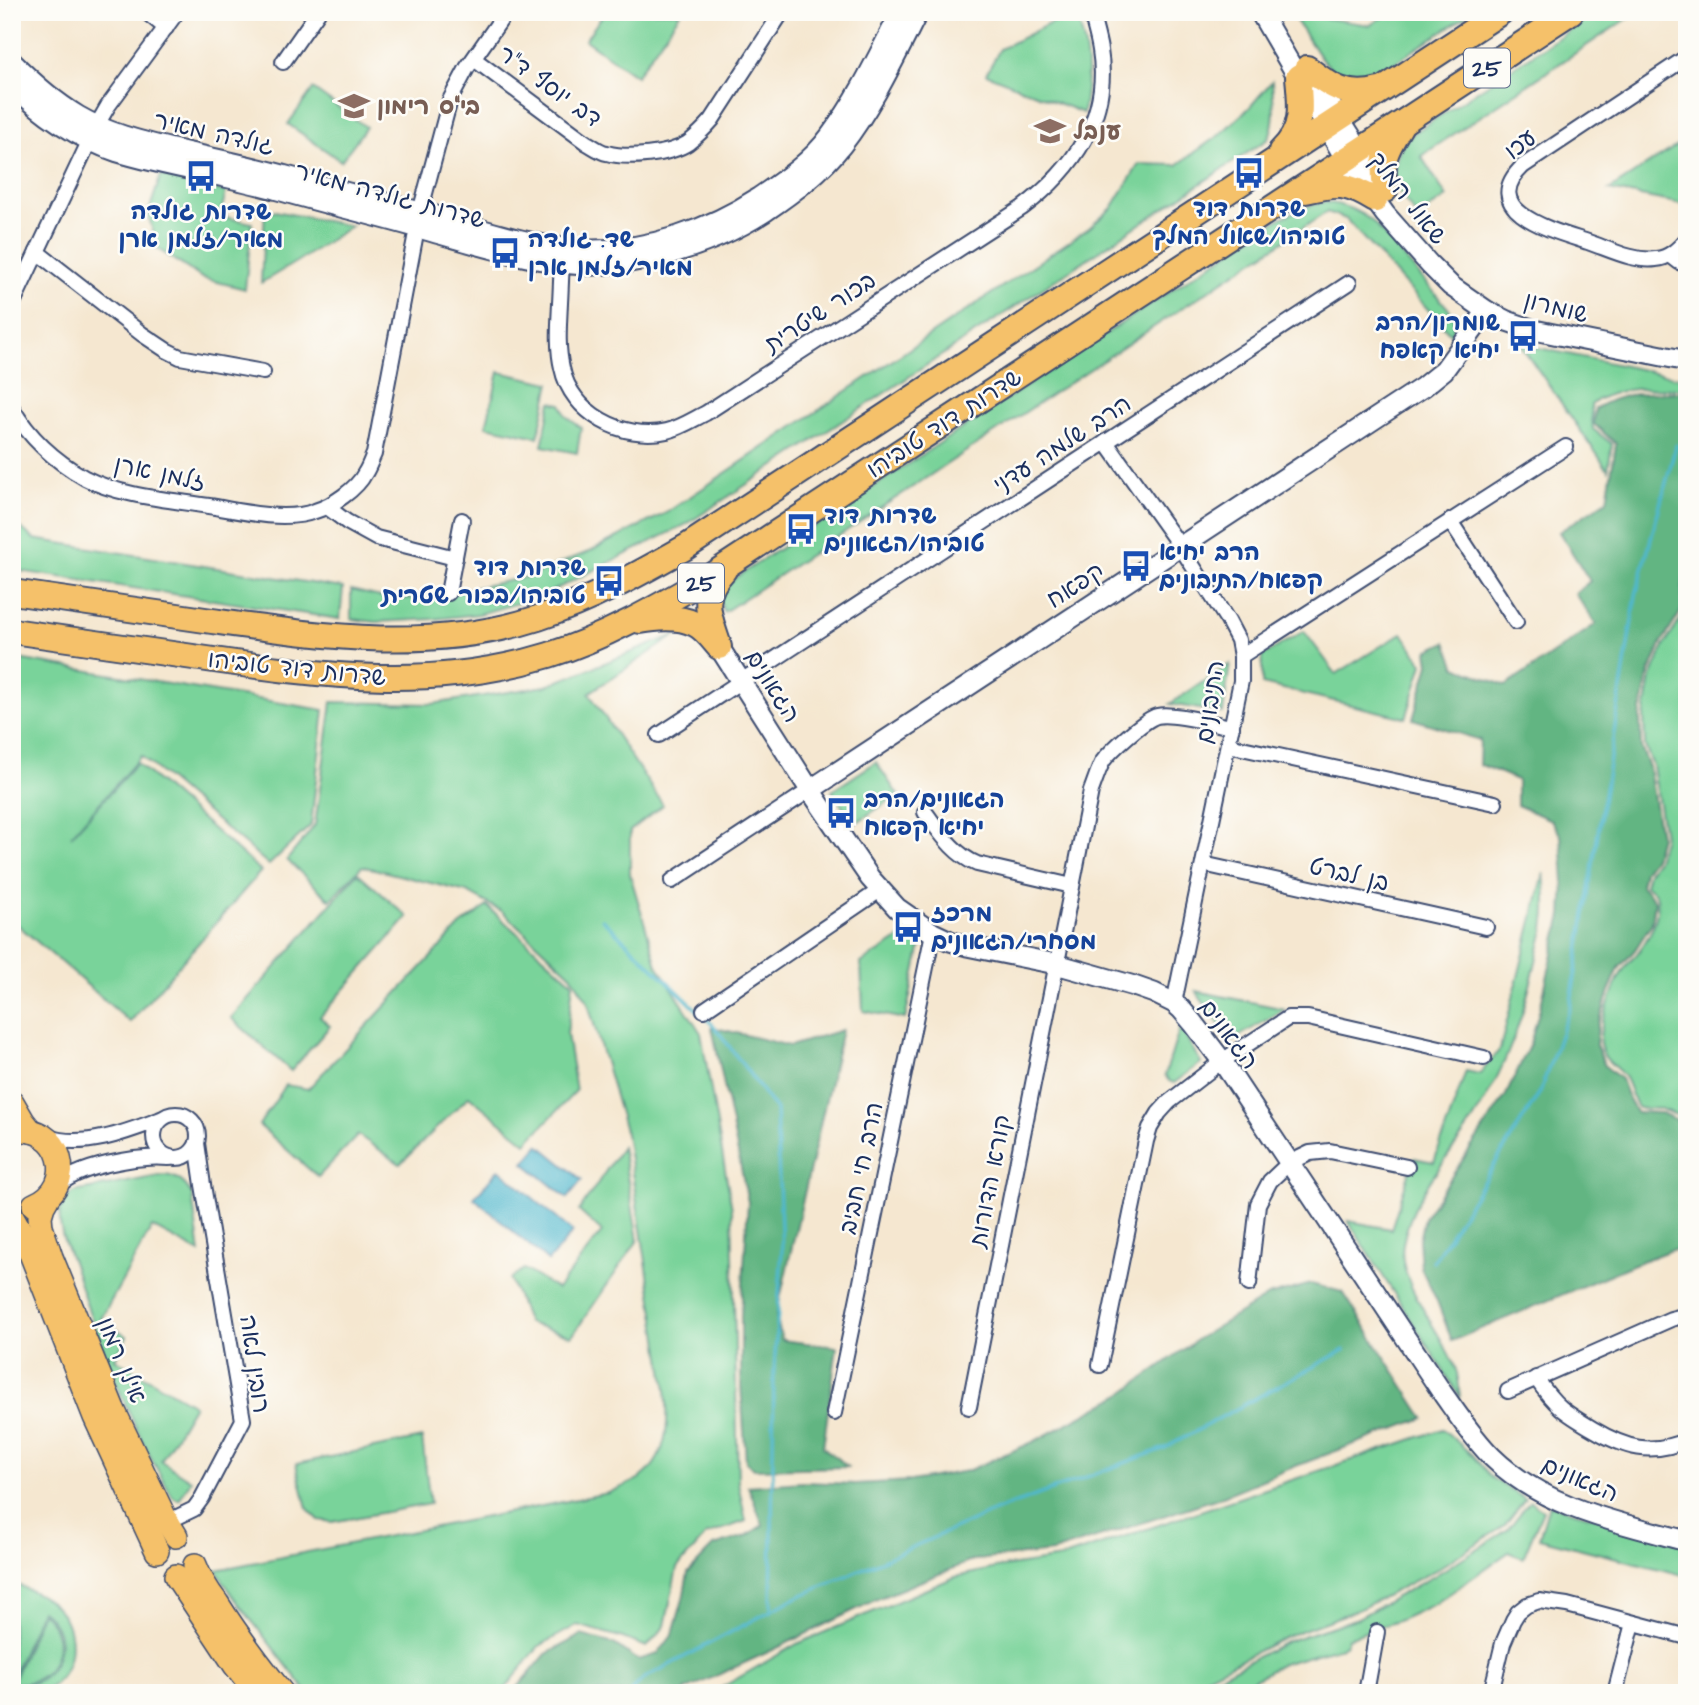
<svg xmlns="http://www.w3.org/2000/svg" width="1699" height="1705" viewBox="0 0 1699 1705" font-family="'Architects Daughter','Playpen Sans Hebrew',sans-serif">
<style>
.green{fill:#79d39a;stroke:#4a817c;stroke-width:2}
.forest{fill:#62b582;stroke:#3e7270;stroke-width:2}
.water{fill:#4fb7cd;stroke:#357396;stroke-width:2}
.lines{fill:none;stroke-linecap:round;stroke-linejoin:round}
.stream{stroke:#4fb7cd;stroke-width:3.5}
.minor-casing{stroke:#3c4b6f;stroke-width:18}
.tertiary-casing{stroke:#3c4b6f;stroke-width:23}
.primary-casing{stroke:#3c4b6f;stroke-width:26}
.trunk-casing{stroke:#3c4b6f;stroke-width:28}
.minor{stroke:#fff;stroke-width:14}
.tertiary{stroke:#fff;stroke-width:19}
.primary{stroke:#f5c16b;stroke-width:23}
.trunk{stroke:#f5c16b;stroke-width:24}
.labels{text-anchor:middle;stroke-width:5;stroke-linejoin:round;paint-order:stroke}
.shield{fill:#fdfcf7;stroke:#5f6c8c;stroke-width:2}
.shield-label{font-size:23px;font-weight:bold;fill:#1b2f5e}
.street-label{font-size:24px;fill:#1b2f5e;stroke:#fdfcf7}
.education-label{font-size:24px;font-weight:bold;fill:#785e54;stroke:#fdfcf7;text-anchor:start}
.transit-label{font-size:24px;font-weight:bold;fill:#164399;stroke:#fdfcf7;text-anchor:start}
</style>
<rect width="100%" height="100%" fill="#fdfcf7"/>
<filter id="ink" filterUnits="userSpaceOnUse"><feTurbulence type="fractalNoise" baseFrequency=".0143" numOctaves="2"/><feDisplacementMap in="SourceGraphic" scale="14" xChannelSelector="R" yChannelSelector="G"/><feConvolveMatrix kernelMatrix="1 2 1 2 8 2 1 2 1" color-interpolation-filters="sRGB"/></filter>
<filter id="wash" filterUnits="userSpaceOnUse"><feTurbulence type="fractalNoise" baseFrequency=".00686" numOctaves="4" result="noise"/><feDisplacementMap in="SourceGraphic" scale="28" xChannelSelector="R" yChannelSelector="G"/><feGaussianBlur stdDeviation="1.57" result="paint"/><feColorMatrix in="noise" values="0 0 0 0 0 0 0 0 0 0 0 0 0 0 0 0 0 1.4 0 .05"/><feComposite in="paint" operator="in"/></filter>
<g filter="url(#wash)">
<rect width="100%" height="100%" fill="#f5e7d0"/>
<g class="green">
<path d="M605,12H681L636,76L585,40Z"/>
<path d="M1072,12H1076C1081,30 1087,49 1087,68C1088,83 1085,98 1083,113L986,74L1000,49Z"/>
<path d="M1390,12H1472L1379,73L1359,77L1336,73L1320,57L1291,13L1370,25Z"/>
<path d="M1597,12H1637L1421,156L1447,197L1417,217C1411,208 1402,199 1398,189C1389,168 1398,146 1414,133Z"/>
<path d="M1272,81C1273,101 1277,121 1268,139L687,524L540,597L479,614L435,619L376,622L351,619V590L389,599L415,598L459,591L527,577L586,553L666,513L1089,228L1112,208L1139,164L1177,165L1219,135L1249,108Z"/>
<path d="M313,89L366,127L341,161L288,124Z"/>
<path d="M1687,139V205L1609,190Z"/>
<path d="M161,175L226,192L220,216L252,223L245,289L202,278L158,249L148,214Z"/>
<path d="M1324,202C1343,204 1358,210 1373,222L1454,315L1452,336L1346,219L1327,212L724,612L719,599L724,589L735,578L1281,218L1305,207Z"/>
<path d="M265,209L351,226L306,256L261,283Z"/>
<path d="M1520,344L1687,379V389C1655,389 1616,384 1591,405L1593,429L1612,444L1608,470Z"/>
<path d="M499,372L550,383L538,437L486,426Z"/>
<path d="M551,402L561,404L566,416L581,428L577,453L542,446Z"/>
<path d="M12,520L34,539L343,588L340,619L12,570Z"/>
<path d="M1687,585V1119L1661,1109L1638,1108C1632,1098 1630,1087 1625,1078C1618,1066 1603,1063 1600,1044C1598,1029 1614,985 1622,972C1626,965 1631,960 1636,955C1646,942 1655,928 1657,912C1659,898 1657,893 1645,885L1648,872L1657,860L1664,836L1653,766L1645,746L1644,717L1651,677L1665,644L1686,611Z"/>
<path d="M1304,631L1336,674L1402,633L1423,664L1406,718L1262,684V656Z"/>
<path d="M678,634L589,693L663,805L630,831V874L657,965L701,1033L732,1209L738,1483L746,1521L706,1535L677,1568L665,1626L647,1647L620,1637L577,1625L538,1647L502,1693H308L235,1599L216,1570L608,1493C619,1488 633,1483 643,1476C669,1455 669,1419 666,1389L626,1134L587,1000L571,975L503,912L467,892L362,866L330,900L287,860L315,825L332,702L432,704L546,686Z"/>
<path d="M12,658L324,710L311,825L269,865L141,756L71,836L137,763L261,871L130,1022L12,920Z"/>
<path d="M1230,664L1223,713L1170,704Z"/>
<path d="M876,762L898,795L854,824L832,791Z"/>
<path d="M358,873L408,917L320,1017L330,1026L291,1071L231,1018Z"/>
<path d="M1544,873C1545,888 1548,906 1545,921C1544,933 1540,945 1537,957C1524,1015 1506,1070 1473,1120C1448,1159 1411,1197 1403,1244C1396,1283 1444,1334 1456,1370C1459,1379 1459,1388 1460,1397L1348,1221L1391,1229L1414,1158L1434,1162L1466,1071L1480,1074L1500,1049Z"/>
<path d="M487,906L573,983L567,1034L576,1091L526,1143L469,1096L400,1164L358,1135L318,1177L259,1125L286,1085L308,1089L460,926Z"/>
<path d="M905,935L921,945L905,1019L863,1011L861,963Z"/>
<path d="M1196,991L1285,1009L1231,1041Z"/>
<path d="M1180,1027L1201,1063L1174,1083L1169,1081L1165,1075Z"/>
<path d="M622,1147L638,1240L572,1336L528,1323L510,1279L524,1269L557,1289L602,1232L579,1211Z"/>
<path d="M164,1175C178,1176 186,1183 192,1195L200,1253L152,1227L101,1319L127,1336L115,1359L194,1405L161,1461L191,1480L179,1500L173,1497C131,1428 100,1347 75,1270C69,1252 58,1232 60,1213C60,1203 66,1197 74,1192Z"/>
<path d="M1443,1429L1472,1455L1492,1478L1525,1499L1504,1526L1434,1571L1360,1609L1290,1635L1189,1685L1180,1693H712L797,1644L955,1577L996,1568L1061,1558Z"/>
<path d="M422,1438L430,1504L332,1522L319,1520L307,1508L296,1464Z"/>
<path d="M1530,1501L1543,1510L1523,1558L1509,1552L1435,1604L1400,1620L1348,1638L1345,1646L1282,1664L1229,1693H1186L1288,1641L1358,1618L1434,1576L1507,1530Z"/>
<path d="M1549,1505L1687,1541V1576L1539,1538Z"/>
<path d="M12,1582C28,1590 47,1596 59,1610C80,1634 73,1683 39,1692C31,1694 21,1693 12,1693V1685C56,1691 78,1634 41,1610L12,1678Z"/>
<path d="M42,1612C74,1639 54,1688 12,1683Z"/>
</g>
<g class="forest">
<path d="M1687,392V561L1683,586L1682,610L1662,642L1648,676L1640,717L1641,747L1649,767L1660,836L1654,858L1644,871L1641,886L1649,893L1655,901L1652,923L1635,950L1619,968L1609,991L1598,1026L1596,1045L1605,1066L1621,1079L1628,1098L1636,1112L1661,1113L1687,1124V1249L1671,1250L1637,1263L1452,1341L1437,1301L1421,1268L1419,1240L1424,1218L1506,1095L1530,1044L1540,1008L1562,915L1564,882L1561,836L1551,820L1517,805V780L1479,764L1480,740L1413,719L1429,664L1427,651L1446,642L1456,667L1506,686L1596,624L1575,594L1590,581L1559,532L1607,500L1616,444L1594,424L1595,409C1622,390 1655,393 1687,392Z"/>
<path d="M712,1027L790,1046L842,1030L776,1316L782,1340L837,1347L823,1447L848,1467L754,1469L746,1462L741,1386V1316L748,1202Z"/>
<path d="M1311,1284L1343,1292L1424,1418L1296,1466L1218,1498L1053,1552L974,1560L877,1599L775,1649L687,1689L682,1693H513L546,1654L581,1635L614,1644L638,1660L658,1654L673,1634L683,1599L688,1573L714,1546L746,1536L763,1525L748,1486L803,1482L855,1484L911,1481L967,1471L1035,1441L1122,1394L1199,1338L1268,1296Z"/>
</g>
<g class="water">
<path d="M539,1145L582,1180L567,1198L524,1163Z"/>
<path d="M499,1169L573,1232L548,1261L474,1198Z"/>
</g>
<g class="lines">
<g class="stream">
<path d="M602,919L715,1027L776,1110L782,1250L774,1370L771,1611"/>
<path d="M1433,1262L1540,1092L1570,1008L1636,595L1676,445"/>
<path d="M629,1693L643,1679L791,1600L997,1510L1165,1448L1344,1350"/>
</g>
</g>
</g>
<g filter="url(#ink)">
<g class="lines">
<defs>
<g id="minor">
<path d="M146,12L166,28"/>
<path d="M1687,57L1523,166C1475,212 1558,232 1588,242C1609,249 1634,262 1656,259C1669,258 1678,249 1687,239"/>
<path d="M474,59L587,143C593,146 600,152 607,153C627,159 670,155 688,143C697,136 705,128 712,120L782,12"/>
<path d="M283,62L318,12"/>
<path d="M37,252L142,334L166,350L180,357L263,372"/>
<path d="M563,254C561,270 561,287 560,303C559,325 557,347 562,368C571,413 623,441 667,431C680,428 694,419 706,413L1022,208C1073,170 1111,117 1100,50C1098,37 1094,25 1091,12"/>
<path d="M1670,255L1679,262L1687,265"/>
<path d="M12,305L97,125L108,106L177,12"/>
<path d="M12,408C29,437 55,461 85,478C119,496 171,500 209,506C234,510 259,516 283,516C294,516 305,515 315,511C332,506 357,489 365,473C369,467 371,460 374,454L420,212L450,100L467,68L506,12"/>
<path d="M1106,442L1180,546L1228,621L1238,640L1241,656V681L1174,1003"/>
<path d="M327,507L347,522L376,538L455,558"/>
<path d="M1450,521L1516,622"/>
<path d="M448,593L462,520"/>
<path d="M1241,656L1566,447"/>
<path d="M659,735L1349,283"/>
<path d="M1228,745L1495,803"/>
<path d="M925,812C940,832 953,854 977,864L1072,886"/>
<path d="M1203,864L1486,927"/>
<path d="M672,881L810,790"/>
<path d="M704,1010L880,890"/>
<circle cx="176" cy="1136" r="22"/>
<path d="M47,1137C84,1149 127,1132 161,1119"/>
<path d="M56,1188C75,1166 140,1155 169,1158"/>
<path d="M1249,1284L1258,1204L1270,1181L1289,1163L1310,1153L1330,1151L1407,1167"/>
<path d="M1100,1365L1146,1141L1150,1128L1159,1113L1169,1102L1222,1061L1288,1018H1308L1484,1058"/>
<path d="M1536,1378C1555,1406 1564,1412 1593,1429C1625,1448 1651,1456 1687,1440"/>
<path d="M1508,1391L1671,1319L1687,1315"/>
<path d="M969,1407L1091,791C1095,781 1098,770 1103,761C1111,750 1145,719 1157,716C1173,712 1213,724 1232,727"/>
<path d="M834,1413L933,933"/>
<path d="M167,1522L194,1509L202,1498L243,1420L203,1185L197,1143"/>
<path d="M1366,1693L1377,1632"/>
<path d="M1491,1693L1503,1643L1513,1620L1518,1612L1527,1605L1539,1601L1567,1605L1687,1637"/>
<path d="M1615,1693L1633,1623"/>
</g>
<g id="tertiary">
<path d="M1260,12L1346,160L1385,214L1430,265L1451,286L1487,311L1507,321L1534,330L1687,361"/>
<path d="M12,62C32,82 53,101 78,116C107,133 139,141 172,149C211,158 251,166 290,177C340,191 389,204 439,217C483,230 542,249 588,250C648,251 709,230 758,198C784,180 811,162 830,136C859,98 879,54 901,12"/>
<path d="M1312,76L1385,189"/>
<path d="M12,84C41,113 79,139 118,152C171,168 226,175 278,190C327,204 377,216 426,230C475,244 536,263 586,265C600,266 615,263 629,262C678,255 724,238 766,211C794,192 821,172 842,145C873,105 895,57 918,12"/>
<path d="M719,647L810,790L870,878L897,908L933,933L950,941L967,946L1056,964L1134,986L1154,993L1174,1003L1181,1009L1193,1023L1222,1061L1443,1394C1458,1415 1473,1438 1492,1457C1544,1508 1619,1523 1687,1541"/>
<path d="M810,790L1423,387L1444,370L1487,311"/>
</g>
<g id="primary">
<path d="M12,1102L23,1121L31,1131"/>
<path d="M12,1131C62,1122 80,1186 34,1205"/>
<path d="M47,1199L43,1206L40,1216L41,1227L51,1257L113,1409L165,1518L176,1536"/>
<path d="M12,1216L26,1241L95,1417L157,1551"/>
<path d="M195,1565C200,1579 208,1591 217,1603C237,1635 259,1664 282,1693"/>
<path d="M176,1576L235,1665L257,1693"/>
</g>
<g id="trunk">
<path d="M1307,68C1330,86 1348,99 1379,90"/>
<path d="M1281,151C1304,130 1301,106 1298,77"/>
<path d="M1385,190C1381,158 1385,152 1401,125"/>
<path d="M1306,191C1337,183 1347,183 1375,200"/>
<path d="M12,592C79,602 145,611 212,621C320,636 431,653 538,618C590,601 639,574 686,547L1501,12"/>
<path d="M640,621C656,618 679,616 695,624C704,628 712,639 719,647"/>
<path d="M12,631C77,640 142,650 207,659C324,676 433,691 549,655C604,638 656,608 706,579L1571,12"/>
<path d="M718,643C708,613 700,596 724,570"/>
</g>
</defs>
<use href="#minor" class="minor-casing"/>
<use href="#tertiary" class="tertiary-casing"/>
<use href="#primary" class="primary-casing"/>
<use href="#trunk" class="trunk-casing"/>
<use href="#minor" class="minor"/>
<use href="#tertiary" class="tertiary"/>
<use href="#primary" class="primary"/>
<use href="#trunk" class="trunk"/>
</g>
</g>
<defs>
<symbol id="school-bare" viewBox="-9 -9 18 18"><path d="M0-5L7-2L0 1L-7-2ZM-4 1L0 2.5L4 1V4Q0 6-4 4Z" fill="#8d6e63" stroke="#fdfcf7" stroke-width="2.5" paint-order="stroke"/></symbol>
<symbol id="bus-bare" viewBox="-9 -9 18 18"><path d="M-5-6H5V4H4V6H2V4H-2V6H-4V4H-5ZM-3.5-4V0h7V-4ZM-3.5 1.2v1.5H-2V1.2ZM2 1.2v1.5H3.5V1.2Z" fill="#1a4fb4" stroke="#fdfcf7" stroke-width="2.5" paint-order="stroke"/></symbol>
</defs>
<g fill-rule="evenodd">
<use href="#school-bare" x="332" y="84" width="44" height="44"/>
<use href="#school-bare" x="1028" y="109" width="44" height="44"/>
<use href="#bus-bare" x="1227" y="151" width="44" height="44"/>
<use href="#bus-bare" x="179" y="154" width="44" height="44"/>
<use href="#bus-bare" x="483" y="231" width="44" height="44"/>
<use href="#bus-bare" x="1501" y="314" width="44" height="44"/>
<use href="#bus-bare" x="779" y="507" width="44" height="44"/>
<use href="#bus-bare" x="1114" y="544" width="44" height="44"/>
<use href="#bus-bare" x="587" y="559" width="44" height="44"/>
<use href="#bus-bare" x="819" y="791" width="44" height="44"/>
<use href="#bus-bare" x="886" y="905" width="44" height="44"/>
</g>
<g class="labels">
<g class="shield">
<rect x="1464" y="48.5" width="46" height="39" rx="5"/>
<rect x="678" y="563.5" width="46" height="39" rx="5"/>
</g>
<g class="shield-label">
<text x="1487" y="76">25</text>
<text x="701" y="591">25</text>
</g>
<g class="street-label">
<text transform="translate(550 86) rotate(36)" y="8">דב יוסף ד"ר</text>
<text transform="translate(214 133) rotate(13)" y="8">גולדה מאיר</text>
<text transform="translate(1520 144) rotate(-39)" y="8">עכו</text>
<text transform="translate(390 195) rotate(15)" y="8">שדרות גולדה מאיר</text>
<text transform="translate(1408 198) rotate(52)" y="8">שאול המלך</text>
<text transform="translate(1556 307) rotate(14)" y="8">שומרון</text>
<text transform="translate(820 312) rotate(-33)" y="8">בכור שיטרית</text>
<text transform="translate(944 423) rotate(-33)" y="8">שדרות דוד טוביהו</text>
<text transform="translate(1062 444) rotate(-33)" y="8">הרב שלמה עדני</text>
<text transform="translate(160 473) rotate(12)" y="8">זלמן ארן</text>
<text transform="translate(1075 585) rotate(-33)" y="8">קפאח</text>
<text transform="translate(297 668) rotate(6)" y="8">שדרות דוד טוביהו</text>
<text transform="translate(773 686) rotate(58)" y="8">הגאונים</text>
<text transform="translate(1210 702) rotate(-82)" y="8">התיבונים</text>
<text transform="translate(1349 874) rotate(13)" y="8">בן לברט</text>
<text transform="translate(1229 1034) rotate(53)" y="8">הגאונים</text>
<text transform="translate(861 1168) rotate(-78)" y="8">הרב חי חביב</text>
<text transform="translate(990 1181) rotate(-79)" y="8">קורא הדורות</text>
<text transform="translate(122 1360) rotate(67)" y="8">אילן רמון</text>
<text transform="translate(255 1364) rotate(82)" y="8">רובין לאה</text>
<text transform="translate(1580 1479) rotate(23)" y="8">הגאונים</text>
</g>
<g class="education-label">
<text x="377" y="114">בי"ס רימון</text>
<text x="1073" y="139">ענבל</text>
</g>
<g class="transit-label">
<text x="1249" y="216" text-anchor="middle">שדרות דוד<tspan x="1249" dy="28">טוביהו/שאול המלך</tspan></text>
<text x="201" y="219" text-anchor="middle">שדרות גולדה<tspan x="201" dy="28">מאיר/זלמן ארן</tspan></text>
<text x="528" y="247">שד. גולדה<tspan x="528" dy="28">מאיר/זלמן ארן</tspan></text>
<text x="1500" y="330" text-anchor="end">שומרון/הרב<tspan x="1500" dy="28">יחיא קאפח</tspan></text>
<text x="824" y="523">שדרות דוד<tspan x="824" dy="28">טוביהו/הגאונים</tspan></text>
<text x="1159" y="560">הרב יחיא<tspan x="1159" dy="28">קפאח/התיבונים</tspan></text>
<text x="586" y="575" text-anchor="end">שדרות דוד<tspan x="586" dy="28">טוביהו/בכור שטרית</tspan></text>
<text x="864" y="807">הגאונים/הרב<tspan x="864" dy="28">יחיא קפאח</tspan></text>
<text x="931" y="921">מרכז<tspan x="931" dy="28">מסחרי/הגאונים</tspan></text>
</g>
</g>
<rect width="1699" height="1705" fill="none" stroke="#fdfcf7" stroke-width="42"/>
</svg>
